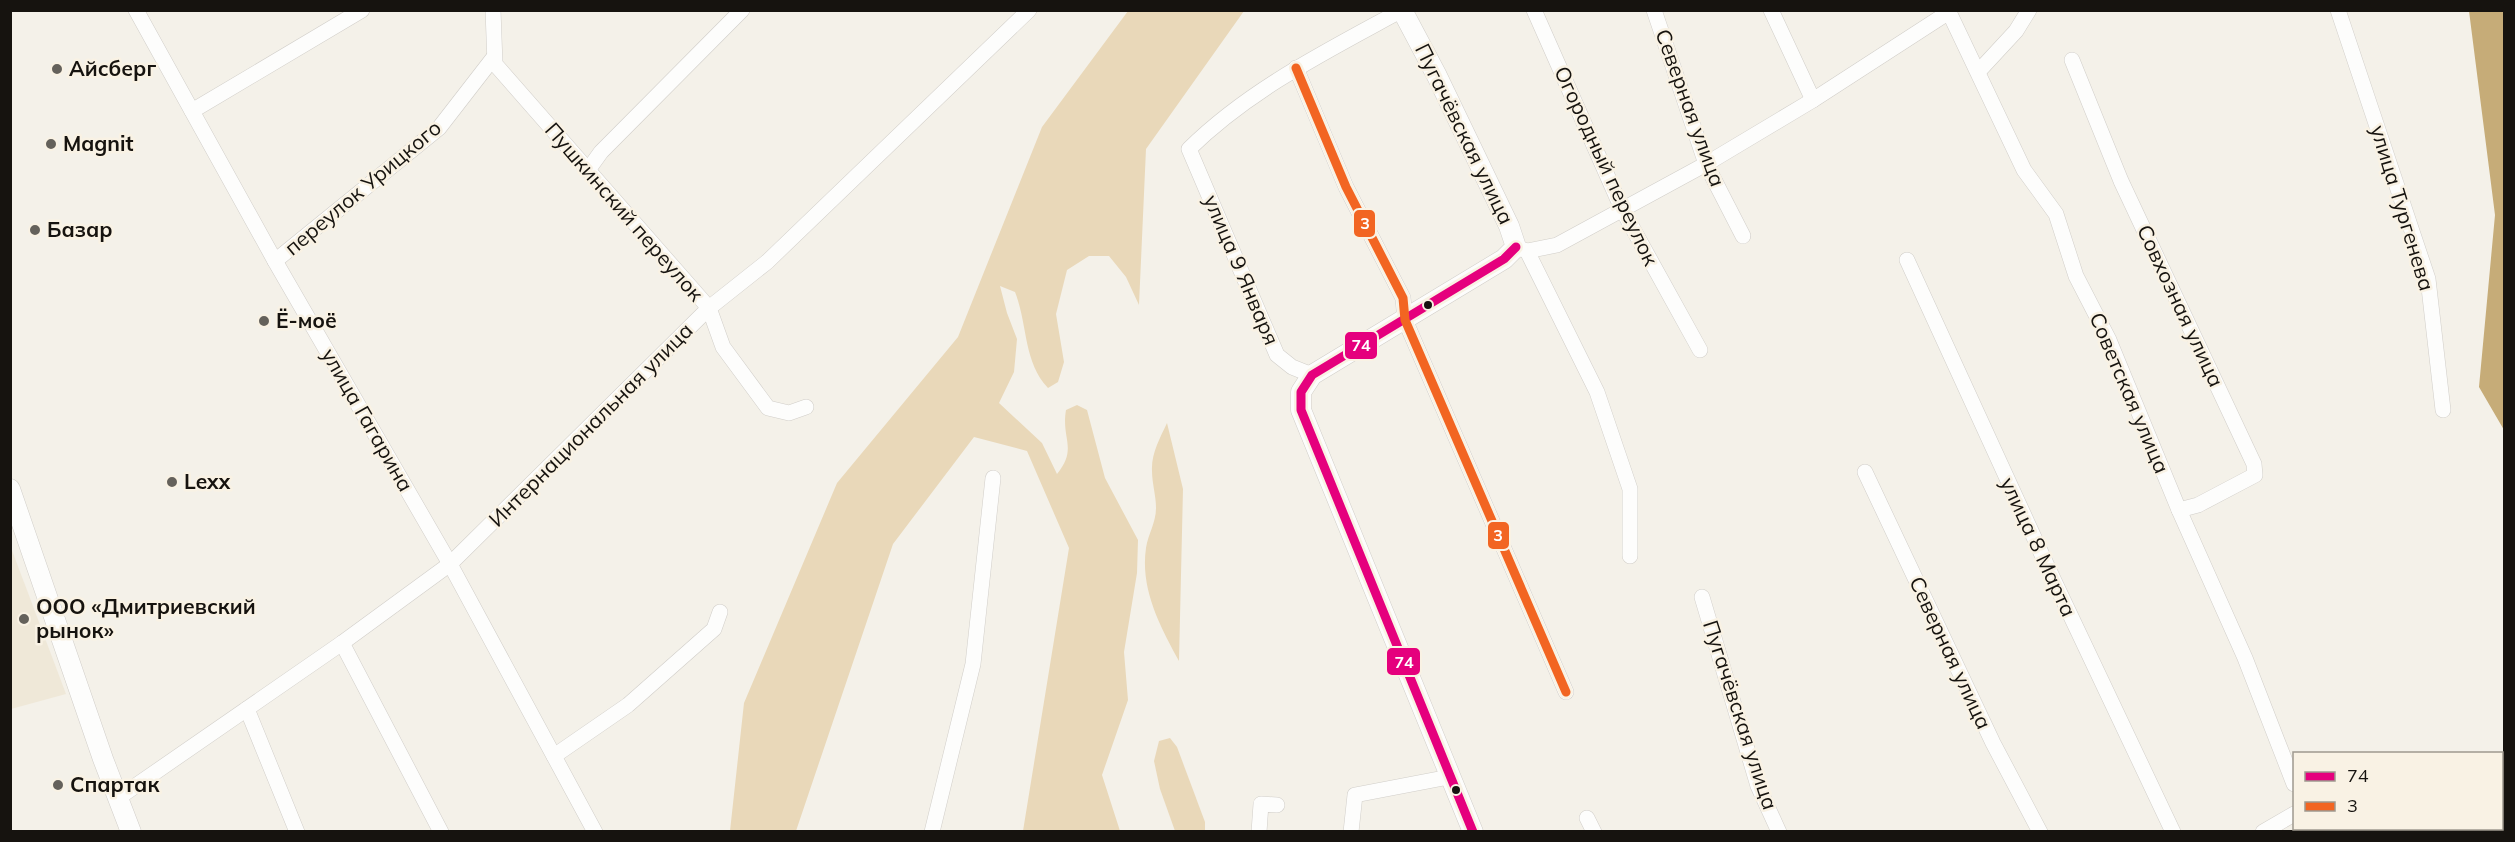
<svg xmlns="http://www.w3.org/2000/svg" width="2515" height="842" viewBox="0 0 2515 842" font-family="Mulish,sans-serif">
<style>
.built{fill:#efe8d8}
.green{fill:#e9d8b9}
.water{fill:#c6ac78}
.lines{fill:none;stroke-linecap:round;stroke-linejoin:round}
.minor-casing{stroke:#d1cec9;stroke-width:16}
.major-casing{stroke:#d1cec9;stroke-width:21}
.minor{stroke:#fdfdfc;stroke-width:15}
.major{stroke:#fdfdfc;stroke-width:20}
.bus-1-casing{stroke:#f9f2e4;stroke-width:14}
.bus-2-casing{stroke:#f9f2e4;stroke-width:14}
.bus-1{stroke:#e5007d;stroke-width:9}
.bus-2{stroke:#f26522;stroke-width:9}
.poi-dot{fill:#64615b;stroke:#f9f2e4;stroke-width:2}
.bus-dot{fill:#16130f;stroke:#f9f2e4;stroke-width:2}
.labels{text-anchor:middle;stroke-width:5;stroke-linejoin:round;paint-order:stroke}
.poi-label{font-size:21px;font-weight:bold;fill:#16130f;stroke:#f9f2e4;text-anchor:start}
.street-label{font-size:21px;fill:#16130f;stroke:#f9f2e4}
.line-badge{stroke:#f9f2e4;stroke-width:2}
.badge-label{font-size:16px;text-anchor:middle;font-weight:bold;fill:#fff}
</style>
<rect width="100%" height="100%" fill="#f4f1e9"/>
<path class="built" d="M10,545L66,694L11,709H10Z"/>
<g class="green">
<path d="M1128,11H1244L1146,149L1139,305L1126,277L1109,256H1089L1067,270L1056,314L1064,362L1058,382L1048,388C1023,361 1028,325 1015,292L1000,286L1007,313L1017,339L1014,372L999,403L1042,443L1057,474C1078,448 1061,439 1066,410L1077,405L1087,410L1105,478L1138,540L1137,573L1124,652L1128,700L1102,775L1120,831H1023L1069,548L1027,451L974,437L893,544L796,831H730L744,703L837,483L958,337L1042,127Z"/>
<path d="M1167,423L1183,489L1179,661C1160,626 1140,589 1146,548C1148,534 1156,523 1156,508C1156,496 1152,483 1152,471C1151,454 1160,438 1167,423Z"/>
<path d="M1170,738L1177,747L1205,822V831H1175L1160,789L1154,761L1159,741Z"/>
</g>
<path class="water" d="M2469,11H2504V430L2479,387L2495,215Z"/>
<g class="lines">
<defs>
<g id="minor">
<path d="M136,10L275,261L450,564L595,832"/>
<path d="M493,10L495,64L709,308L723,347L768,408L789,413L806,407"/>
<path d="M1534,10L1622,209L1700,350"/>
<path d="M1654,10L1706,164L1743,236"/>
<path d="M1771,10L1813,100"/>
<path d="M1948,10L2024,170L2056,214L2076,276L2109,340L2179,510L2245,658L2294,784"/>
<path d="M2338,10L2428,279L2443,410"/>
<path d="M2072,60L2121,181L2254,464L2255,475L2198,505L2179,510"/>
<path d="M1296,68L1346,187L1403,298L1405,320L1566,692"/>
<path d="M1978,72L2016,31L2029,10"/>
<path d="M192,111L362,10"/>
<path d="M588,170L601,152L742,10"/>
<path d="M1518,248L1527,251L1597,392L1630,489V556"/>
<path d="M1527,251L1557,245L1706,164L1813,100L1949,12"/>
<path d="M1907,260L2049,570L2173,832"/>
<path d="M275,261L439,128L494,57"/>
<path d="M1312,375L1292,367L1277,355L1189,149C1250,89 1327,51 1402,10"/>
<path d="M1865,472L1993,743L2040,832"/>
<path d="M1702,597L1758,786L1779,832"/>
<path d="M342,643L441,832"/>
<path d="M247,709L297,832"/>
<path d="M554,756L628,705L714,629L720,612"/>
<path d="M118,798L342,643L450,564L709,308L767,262L1029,10"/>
<path d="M1587,818L1594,832"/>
<path d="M932,832L973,664L993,478"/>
<path d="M1259,832L1261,804L1277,805"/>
<path d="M1351,832L1355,795L1449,777"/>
<path d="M2263,832L2294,814"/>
</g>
<g id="major">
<path d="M1402,10L1437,76L1509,226L1516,247L1504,259L1312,375L1301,392V410L1473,832"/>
<path d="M10,489L103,759L131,832"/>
</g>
</defs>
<use href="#minor" class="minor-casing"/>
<use href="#major" class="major-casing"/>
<use href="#minor" class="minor"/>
<use href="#major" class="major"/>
<defs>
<path id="bus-1" d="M1473,832L1301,410V392L1312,375L1504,259L1516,247"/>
<path id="bus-2" d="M1296,68L1346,187L1403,298L1405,320L1566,692"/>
</defs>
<use href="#bus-1" class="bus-1-casing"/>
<use href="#bus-2" class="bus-2-casing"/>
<use href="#bus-1" class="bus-1"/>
<use href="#bus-2" class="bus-2"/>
</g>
<g class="poi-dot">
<circle cx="57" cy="69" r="6"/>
<circle cx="51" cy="144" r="6"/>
<circle cx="35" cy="230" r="6"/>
<circle cx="264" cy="321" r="6"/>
<circle cx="172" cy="482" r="6"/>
<circle cx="24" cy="619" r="6"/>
<circle cx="58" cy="785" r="6"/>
</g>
<g class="bus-dot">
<circle cx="1428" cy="305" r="5"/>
<circle cx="1456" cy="790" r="5"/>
</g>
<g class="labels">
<g class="poi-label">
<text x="69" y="76">Айсберг</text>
<text x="63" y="151">Magnit</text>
<text x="47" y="237">Базар</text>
<text x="276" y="328">Ё-моё</text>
<text x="184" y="489">Lexx</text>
<text x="36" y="614">ООО «Дмитриевский<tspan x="36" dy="24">рынок»</tspan></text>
<text x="70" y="792">Спартак</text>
</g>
<g class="street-label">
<text transform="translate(1690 108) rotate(70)" y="7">Северная улица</text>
<text transform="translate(1464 134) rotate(64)" y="7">Пугачёвская улица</text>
<text transform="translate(1606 166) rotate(65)" y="7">Огородный переулок</text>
<text transform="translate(363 188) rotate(-40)" y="7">переулок Урицкого</text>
<text transform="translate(2402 208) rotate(73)" y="7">улица Тургенева</text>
<text transform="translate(624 212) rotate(49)" y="7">Пушкинский переулок</text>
<text transform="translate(1241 270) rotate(67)" y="7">улица 9 Января</text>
<text transform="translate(2180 306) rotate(65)" y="7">Совхозная улица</text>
<text transform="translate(2129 393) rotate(67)" y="7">Советская улица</text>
<text transform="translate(367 420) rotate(60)" y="7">улица Гагарина</text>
<text transform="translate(591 425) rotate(-45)" y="7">Интернациональная улица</text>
<text transform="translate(2038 547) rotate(65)" y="7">улица 8 Марта</text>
<text transform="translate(1950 653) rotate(65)" y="7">Северная улица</text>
<text transform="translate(1740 715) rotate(72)" y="7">Пугачёвская улица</text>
</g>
</g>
<g class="line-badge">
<rect x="1353" y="209" width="23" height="29" rx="6" fill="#f26522"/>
<rect x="1344" y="331" width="34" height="29" rx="6" fill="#e5007d"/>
<rect x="1487" y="521" width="23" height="29" rx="6" fill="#f26522"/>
<rect x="1386" y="647" width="35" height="29" rx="6" fill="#e5007d"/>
</g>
<g class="badge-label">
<text x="1365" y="229">3</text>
<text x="1361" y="351">74</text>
<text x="1498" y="541">3</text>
<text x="1404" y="668">74</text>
</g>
<rect width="2515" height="842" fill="none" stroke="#16130f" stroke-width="24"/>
<rect x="2293" y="752" width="210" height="78" fill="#f9f2e4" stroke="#9e998f" stroke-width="1.5"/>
<rect x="2305" y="772" width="30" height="9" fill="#e5007d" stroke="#9e998f" stroke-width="1.5"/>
<text x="2347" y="782" font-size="18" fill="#16130f">74</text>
<rect x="2305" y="802" width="30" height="9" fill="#f26522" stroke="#9e998f" stroke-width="1.5"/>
<text x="2347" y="812" font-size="18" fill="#16130f">3</text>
</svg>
